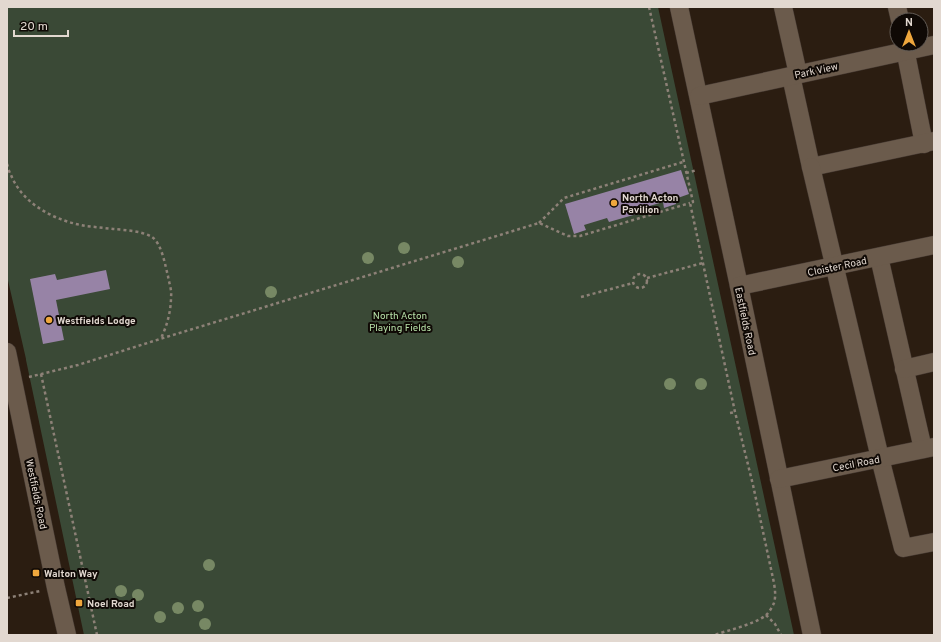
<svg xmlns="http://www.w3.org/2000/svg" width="941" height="642" viewBox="0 0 941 642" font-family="Overpass,sans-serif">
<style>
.green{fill:#3a4936}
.building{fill:#9783a6}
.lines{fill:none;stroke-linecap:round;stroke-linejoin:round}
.minor-casing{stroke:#453932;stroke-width:19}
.path{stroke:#8d8177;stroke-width:2.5;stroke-dasharray:3 3;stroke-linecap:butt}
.minor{stroke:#6b5b4c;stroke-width:18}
.tree{fill:#778864}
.poi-dot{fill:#efa73d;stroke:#0f0905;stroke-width:1.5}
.labels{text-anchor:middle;stroke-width:4;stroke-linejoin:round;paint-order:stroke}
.street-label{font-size:10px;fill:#e2d8d0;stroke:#0f0905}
.poi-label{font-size:10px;font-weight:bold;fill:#e2d8d0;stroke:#0f0905;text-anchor:start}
.park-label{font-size:10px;fill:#b6e0a8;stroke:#0f0905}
</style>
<rect width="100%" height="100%" fill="#2b1d11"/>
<path class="green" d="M7,7H658L794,635H84L26,360V359L7,276Z"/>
<g class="building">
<path d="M681,170L689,194L675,199L676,204L664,208L663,202L636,210L637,214L609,222L607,218L584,225L586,230L574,234L565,204Z"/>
<path d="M106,270L110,289L56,300L64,340L43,344L30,279L55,274L57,280Z"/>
</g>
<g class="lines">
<defs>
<g id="minor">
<path d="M679,7L739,286L812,635"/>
<path d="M783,7L798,74"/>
<path d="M897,7L900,20"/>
<path d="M904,44L924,144"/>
<path d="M791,76L811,167L934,141"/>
<path d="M699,96L934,45"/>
<path d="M811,167L880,458L903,548L934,542"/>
<path d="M879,257L923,449"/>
<path d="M739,286L934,245"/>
<path d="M7,352L56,588L67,635"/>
<path d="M904,369L934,362"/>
<path d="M779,479L934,447"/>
</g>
</defs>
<use href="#minor" class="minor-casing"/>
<g class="path">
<path d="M649,7L693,202L690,203L735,412L753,485L774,583C775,590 776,596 774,603C772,607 769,613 765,616C752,625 729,630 714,635"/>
<path d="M7,164C8,167 9,172 11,175C23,205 56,221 86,226C95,227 104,228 113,229C125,230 142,231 152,237C162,244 165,265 168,276C169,283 172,290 171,297C171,311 167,326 161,338"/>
<path d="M686,173L697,170"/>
<path d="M539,223L564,198L683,162"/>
<circle cx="640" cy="281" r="7"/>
<path d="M647,278L703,263"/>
<path d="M581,297L633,283"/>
<path d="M41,374L97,635"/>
<path d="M29,377L78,365L160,339L539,223L568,236H580L690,203"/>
<path d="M730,413L735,412"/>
<path d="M7,598L40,591"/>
<path d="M766,615L775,624L781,635"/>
</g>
<use href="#minor" class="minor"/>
</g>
<g class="tree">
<circle cx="404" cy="248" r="6"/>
<circle cx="368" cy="258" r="6"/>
<circle cx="458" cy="262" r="6"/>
<circle cx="271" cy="292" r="6"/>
<circle cx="670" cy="384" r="6"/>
<circle cx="701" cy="384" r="6"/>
<circle cx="209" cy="565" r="6"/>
<circle cx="121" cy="591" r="6"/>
<circle cx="138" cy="595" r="6"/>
<circle cx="198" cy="606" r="6"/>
<circle cx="178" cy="608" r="6"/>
<circle cx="160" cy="617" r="6"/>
<circle cx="205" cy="624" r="6"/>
</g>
<g class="poi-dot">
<circle cx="614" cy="203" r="4"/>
<circle cx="49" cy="320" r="4"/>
<rect x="32" y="569" width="8" height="8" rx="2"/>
<rect x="75" y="599" width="8" height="8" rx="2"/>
</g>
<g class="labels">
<g class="street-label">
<text transform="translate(816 70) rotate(-12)" y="4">Park View</text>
<text transform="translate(837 266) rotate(-12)" y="4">Cloister Road</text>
<text transform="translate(746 321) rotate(78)" y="4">Eastfields Road</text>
<text transform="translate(856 463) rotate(-11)" y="4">Cecil Road</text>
<text transform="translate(37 494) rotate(78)" y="4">Westfields Road</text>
</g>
<g class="poi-label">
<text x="622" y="201">North Acton<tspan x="622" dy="12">Pavilion</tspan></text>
<text x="57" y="324">Westfields Lodge</text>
<text x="44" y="577">Walton Way</text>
<text x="87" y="607">Noel Road</text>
</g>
<g class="park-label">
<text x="400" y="319">North Acton<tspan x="400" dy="12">Playing Fields</tspan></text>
</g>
</g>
<rect width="941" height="642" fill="none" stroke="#e2d8d0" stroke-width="16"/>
<g transform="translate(909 32)"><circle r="19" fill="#0f0905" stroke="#635c56"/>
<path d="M0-3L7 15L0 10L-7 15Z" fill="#efa73d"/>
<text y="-6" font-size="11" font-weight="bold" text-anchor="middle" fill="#e2d8d0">N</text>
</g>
<path d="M14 30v6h54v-6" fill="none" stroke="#e2d8d0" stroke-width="2"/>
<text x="20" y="30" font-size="12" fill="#e2d8d0" stroke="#0f0905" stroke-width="3" paint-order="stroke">20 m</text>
</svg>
